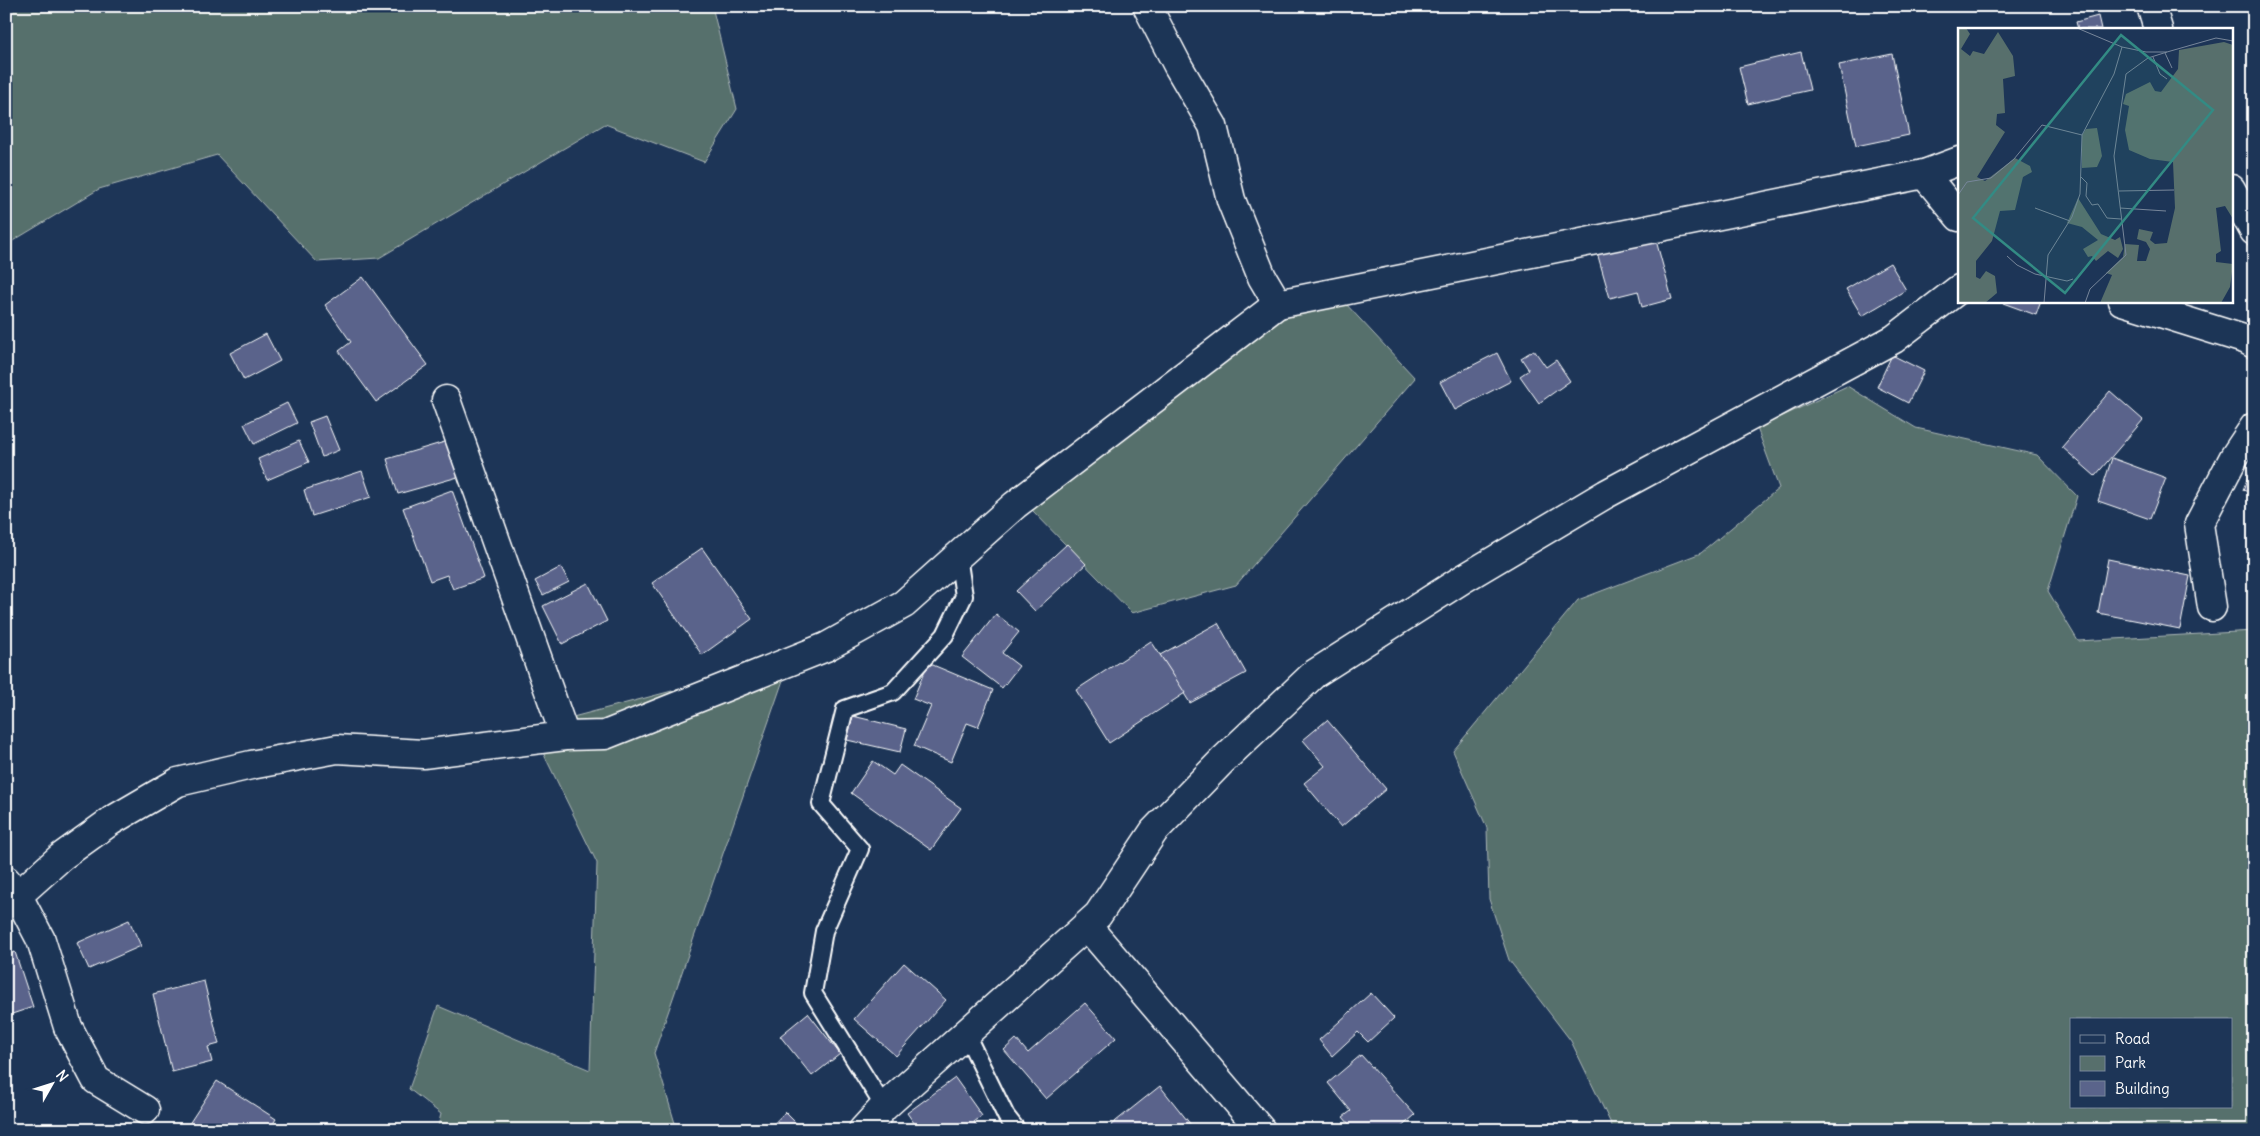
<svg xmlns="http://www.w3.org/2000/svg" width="2260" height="1136" viewBox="0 0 2260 1136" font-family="Delius,sans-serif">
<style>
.green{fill:#576f6c;stroke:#abb7b6;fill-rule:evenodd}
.building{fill:#5a648b;stroke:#fff}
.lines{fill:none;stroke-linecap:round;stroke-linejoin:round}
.lane-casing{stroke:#fff;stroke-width:20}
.street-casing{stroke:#fff;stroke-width:31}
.lane{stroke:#1d3557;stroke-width:16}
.street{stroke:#1d3557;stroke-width:28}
.inset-road{fill:none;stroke:#77869a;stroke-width:1}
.view{fill:#338b84;fill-opacity:0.15;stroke:#338b84;stroke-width:2.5}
.inset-edge{fill:none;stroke:#fff;stroke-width:2.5}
</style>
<rect width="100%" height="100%" fill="#1d3557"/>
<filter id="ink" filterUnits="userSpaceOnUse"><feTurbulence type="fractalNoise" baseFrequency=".02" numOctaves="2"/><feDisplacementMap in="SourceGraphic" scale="10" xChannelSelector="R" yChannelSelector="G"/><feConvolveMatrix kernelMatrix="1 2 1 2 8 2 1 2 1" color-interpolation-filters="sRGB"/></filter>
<g filter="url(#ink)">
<g class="green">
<path d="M6,6H712L737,109L704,162L605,124L379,258L317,262L217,155L99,189L6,245Z"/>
<path d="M1345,303L1415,378L1236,585L1132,613L1032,510L1275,310Z"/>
<path d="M1847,386L1916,428L2037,455L2077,496L2048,591L2078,641L2254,631V1130H1614L1571,1041L1509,960L1489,899L1487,828L1453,751L1578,600L1701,553L1779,488L1757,428ZM2071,1020H2231V1107H2071Z"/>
<path d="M790,660L654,1053L677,1130H437L441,1114L409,1089L438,1006L590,1070L597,863L531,728Z"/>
</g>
<g class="building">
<path d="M2098,16L2101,29H2078L2076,22Z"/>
<path d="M1801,52L1810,90L1748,104L1739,67Z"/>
<path d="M1892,54L1909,135L1856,146L1839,65Z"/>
<path d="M1654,233L1672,299L1642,307L1638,291L1610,298L1596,249Z"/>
<path d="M1890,263L1906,290L1862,316L1846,289Z"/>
<path d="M363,277L428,365L376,402L339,351L351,342L325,305Z"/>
<path d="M2004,301H2041L2036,315L2003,303Z"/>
<path d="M266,334L280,361L244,380L230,353Z"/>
<path d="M1534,350L1546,367L1556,360L1570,381L1539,403L1520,376L1529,370L1521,358Z"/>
<path d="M1497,353L1511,381L1455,410L1440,382Z"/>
<path d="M1892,355L1924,371L1908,403L1877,387Z"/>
<path d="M2110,391L2143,420L2095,476L2062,447Z"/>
<path d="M287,403L297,423L254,444L244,424Z"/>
<path d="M325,416L339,450L322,457L309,422Z"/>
<path d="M299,441L309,462L267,480L258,459Z"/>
<path d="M448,441L458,477L398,494L387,459Z"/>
<path d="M2112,458L2166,478L2150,519L2098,501Z"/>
<path d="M2254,461V494L2243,490Z"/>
<path d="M362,471L371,497L312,516L304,490Z"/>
<path d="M452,490L484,578L453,589L447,575L430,581L403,508Z"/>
<path d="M1067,544L1086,564L1035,611L1016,591Z"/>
<path d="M702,548L752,619L702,655L652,583Z"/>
<path d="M2108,559L2190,576L2180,629L2098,613Z"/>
<path d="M561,567L569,582L543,595L535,581Z"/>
<path d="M588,583L607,621L562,644L543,606Z"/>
<path d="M996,614L1019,632L1002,653L1019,666L1002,688L962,657Z"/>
<path d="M1218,623L1246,673L1190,703L1160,655Z"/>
<path d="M1151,641L1185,693L1109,743L1076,690Z"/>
<path d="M928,663L993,690L978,727L967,723L951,762L914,746L931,706L913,699Z"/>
<path d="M853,716L906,729L900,752L847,740Z"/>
<path d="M1327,720L1386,789L1341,827L1304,783L1325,766L1303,740Z"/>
<path d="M873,761L893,775L900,765L961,808L931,850L851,793Z"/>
<path d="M129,920L141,946L89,969L77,943Z"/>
<path d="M15,952L33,1007L6,1016V955Z"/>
<path d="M904,963L946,1000L896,1056L854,1019Z"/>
<path d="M204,981L219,1044L208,1047L212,1062L172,1072L153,994Z"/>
<path d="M1371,993L1394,1018L1368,1042L1358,1032L1332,1056L1319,1040Z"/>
<path d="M1085,1003L1116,1038L1046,1099L1004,1050L1016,1039L1028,1053Z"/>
<path d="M808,1013L840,1054L812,1076L780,1036Z"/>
<path d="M1361,1055L1415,1115L1398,1130H1354L1343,1117L1351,1111L1328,1083Z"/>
<path d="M955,1078L982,1116L974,1122L979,1130H919L907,1113Z"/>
<path d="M217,1081L276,1119L269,1130H185Z"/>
<path d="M1160,1086L1195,1130H1114L1111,1125Z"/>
<path d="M785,1112L803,1130H768Z"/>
</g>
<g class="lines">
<defs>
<g id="lane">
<path d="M966,1034L1006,1116L1017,1130"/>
<path d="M884,1107L813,993L824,931L860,849L821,804L845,709L893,692L945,635L964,596L958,556"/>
</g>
<g id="street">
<path d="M1147,6L1178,66L1213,126L1231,200L1262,277L1278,304L1924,174L1959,161"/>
<path d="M2151,6L2158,29"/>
<path d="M1924,174L1959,217"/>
<path d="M2231,189L2254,231"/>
<path d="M2122,301L2247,340L2254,344"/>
<path d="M446,400L565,736"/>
<path d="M2212,607L2199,524L2234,457L2254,427"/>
<path d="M6,880L18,896L41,940L68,1027L96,1080L145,1110"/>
<path d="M6,906L61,857L111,821L178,782L251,765L337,749L423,754L565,736L605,735L826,647L904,604L1015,505L1278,304"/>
<path d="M1087,926L1261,1130"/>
<path d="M863,1130L884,1107L1098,915L1154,831L1223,760L1314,674L1463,579L1606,494L1894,339L1959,289"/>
</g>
</defs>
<use href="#lane" class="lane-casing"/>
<use href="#street" class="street-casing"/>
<use href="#lane" class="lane"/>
<use href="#street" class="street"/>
</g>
</g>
<g transform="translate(1958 28)">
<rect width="275" height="275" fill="#1d3557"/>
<path d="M0,0H8L12,6L3,21L12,28L15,23L26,26L40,4L55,28L57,48L45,51L47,85L39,86L38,97L47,104L19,149L27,153L57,130L72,138L74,144L65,149L57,182L42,183L34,213L18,233V249L22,251L28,243L37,248L39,265L27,275H0ZM266,14L275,17V191L267,178L258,180L263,223L258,226V234L275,236L272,259L263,275H142L154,247L148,245L165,229L167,216L181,217L179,233H188L192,221L188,214L179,211L181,201L195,204L192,212L197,216L209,215L217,180L215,134L192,131L171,122L167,102L171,78L165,76L168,66L192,54L197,63L203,64L220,41L221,22ZM139,100L144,128L139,139L124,140V107L128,101ZM120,170L143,206L157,212L162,209L165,221L160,230L150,223L138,233L134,228L130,229L125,221L140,212L124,199L109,195Z" fill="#576f6c"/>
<path class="inset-road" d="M119,0L164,19L188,24H209L258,10L275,13M207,25L214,40M195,29L202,46L209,51M123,149L129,155L128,168L134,177L140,176L149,190L163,191M161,163L216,162M0,167L9,154L33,150L56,131L84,97L124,107L156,46L164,19M77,180L112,193M162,180L208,183M49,228L59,237L77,246L109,253L115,251M86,275L90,227L114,189L122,166L124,107M127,275L132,261L168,227L156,128L168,46L190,30L209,24"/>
<path class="view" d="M163,7L255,82L107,265L15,190Z"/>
<rect width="275" height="275" class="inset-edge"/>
</g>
<rect width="2260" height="1136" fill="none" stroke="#1d3557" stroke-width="25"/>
<rect x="12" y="12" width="2235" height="1111" fill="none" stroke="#fff" stroke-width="2" filter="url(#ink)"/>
<rect x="2070" y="1018" width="162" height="90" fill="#1d3557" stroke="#77869a"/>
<rect x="2080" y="1035" width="25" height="8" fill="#1d3557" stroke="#77869a"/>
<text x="2115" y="1044" font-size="15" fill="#ffffff">Road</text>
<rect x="2080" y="1056" width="25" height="15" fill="#576f6c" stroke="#77869a"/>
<text x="2115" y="1068" font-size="15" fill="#ffffff">Park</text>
<rect x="2080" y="1081" width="25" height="15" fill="#5a648b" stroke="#77869a"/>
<text x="2115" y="1094" font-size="15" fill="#ffffff">Building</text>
<g transform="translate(52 1084) rotate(51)" stroke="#1d3557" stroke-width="4" paint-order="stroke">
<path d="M0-4L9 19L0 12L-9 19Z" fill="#ffffff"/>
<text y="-8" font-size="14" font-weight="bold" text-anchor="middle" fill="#ffffff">N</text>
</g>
</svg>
